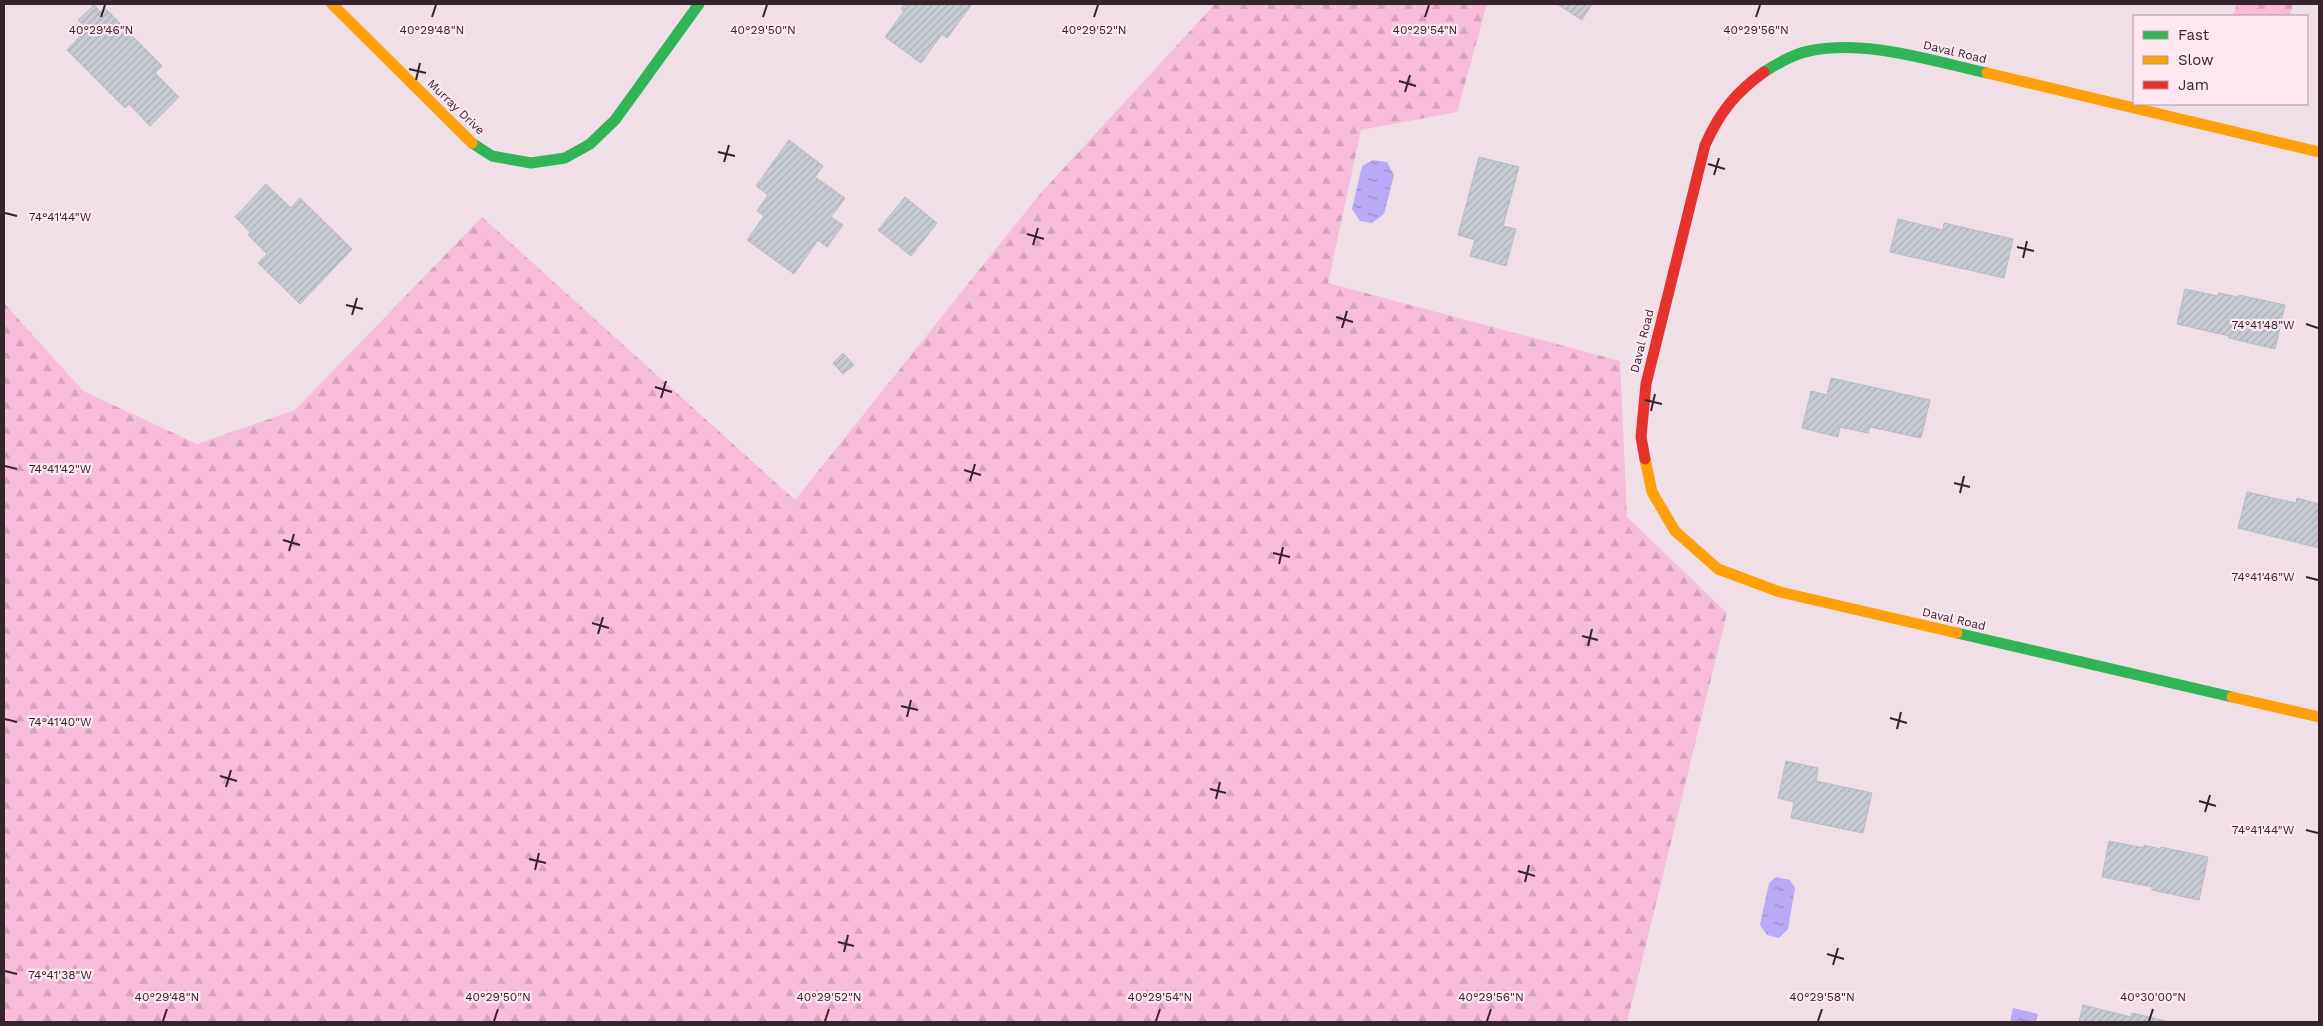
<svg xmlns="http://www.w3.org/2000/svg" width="2323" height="1026" viewBox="0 0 2323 1026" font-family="'Work Sans',sans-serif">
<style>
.forest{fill:url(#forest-firs)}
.water{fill:url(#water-ripples)}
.building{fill:url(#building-hatch);stroke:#b8bbc4}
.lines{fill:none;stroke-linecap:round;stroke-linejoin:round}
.fast{stroke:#30b455;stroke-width:11}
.slow{stroke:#ff9f0a;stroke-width:11}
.jam{stroke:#e5322d;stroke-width:11}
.ticks{fill:none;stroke:#37232c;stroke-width:2}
.labels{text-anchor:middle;stroke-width:4.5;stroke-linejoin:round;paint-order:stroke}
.street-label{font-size:12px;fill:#37232c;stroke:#fee7f1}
.ticks-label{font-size:12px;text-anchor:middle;fill:#37232c;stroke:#fee7f1;stroke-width:4.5;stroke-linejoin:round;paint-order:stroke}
</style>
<defs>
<pattern id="forest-firs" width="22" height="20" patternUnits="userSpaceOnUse" patternTransform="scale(1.25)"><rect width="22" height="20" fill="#f8bdda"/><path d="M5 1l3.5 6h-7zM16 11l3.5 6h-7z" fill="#d5a2bb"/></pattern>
<pattern id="water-ripples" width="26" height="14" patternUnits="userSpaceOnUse" patternTransform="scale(1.25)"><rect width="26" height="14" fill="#baa9f6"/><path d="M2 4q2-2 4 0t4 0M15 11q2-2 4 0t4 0" fill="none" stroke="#9889c7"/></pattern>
<pattern id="building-hatch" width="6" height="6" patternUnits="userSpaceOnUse" patternTransform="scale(1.25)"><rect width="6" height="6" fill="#c7cbd3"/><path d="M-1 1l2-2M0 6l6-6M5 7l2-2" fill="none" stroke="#acaeb5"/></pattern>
</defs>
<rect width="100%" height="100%" fill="#f0dfe7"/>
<g class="forest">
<path d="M1215,4H1487L1457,112L1361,130L1328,283L1620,361L1627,517L1727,613L1627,1022H4V303L83,391L197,444L295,410L482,217L795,500L1039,195Z"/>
<path d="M2237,4H2294L2289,16H2233Z"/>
</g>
<g class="water">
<path d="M1373,160L1387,162L1394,175L1384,214L1372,223L1360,221L1352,209L1362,166Z"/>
<path d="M1776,877L1790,880L1795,888L1788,929L1779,938L1767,935L1760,925L1769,883Z"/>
<path d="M2013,1008L2038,1014L2036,1022H2010Z"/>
</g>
<g class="building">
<path d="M905,4H972L947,38L942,34L921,63L885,37L904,11L901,9Z"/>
<path d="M1557,4H1592L1582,20Z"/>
<path d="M94,5L102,13L106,9L162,66L155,73L179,97L150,126L129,104L125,108L67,50L87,29L78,20Z"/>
<path d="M789,140L823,166L815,177L845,198L831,217L843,225L827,247L818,240L794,274L747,240L764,216L757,211L768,195L756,186Z"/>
<path d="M1479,157L1519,167L1503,226L1516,229L1506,266L1470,256L1475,240L1458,235Z"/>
<path d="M266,184L291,208L300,198L352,249L300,304L258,263L267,254L248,235L250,232L235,217Z"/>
<path d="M905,197L937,223L911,256L878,230Z"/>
<path d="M1898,219L1943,230L1944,223L2013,239L2004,278L1890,252Z"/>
<path d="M2185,289L2218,296L2219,293L2238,297L2239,295L2285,305L2275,349L2229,338V336L2177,324Z"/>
<path d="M843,353L854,365L843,374L833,363Z"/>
<path d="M1831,378L1930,400L1921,438L1870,427L1868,433L1840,427L1838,437L1802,428L1811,391L1827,395Z"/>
<path d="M2247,492L2296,503L2297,498L2319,504V548L2238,528Z"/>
<path d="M1786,761L1818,768L1816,781L1872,793L1863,833L1791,818L1794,802L1778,798Z"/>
<path d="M2109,841L2144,848V845L2160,849L2161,847L2208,857L2199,900L2152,890V887L2102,877Z"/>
<path d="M2083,1005L2131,1017L2132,1013L2171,1022H2079Z"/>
</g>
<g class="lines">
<g class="fast">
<path d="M1764,72C1778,63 1793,54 1809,51C1866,39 1932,61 1987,73"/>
<path d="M472,143L492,156L531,163L565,158L590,144L615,120L699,4"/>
<path d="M1957,633L2232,697"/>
</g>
<g class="slow">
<path d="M332,4L472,143"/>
<path d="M1987,73L2319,152"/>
<path d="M1645,459L1652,492L1675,531L1718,569L1780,592L1957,633"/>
<path d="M2232,697L2319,717"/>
</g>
<path class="jam" d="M1645,459L1641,437L1646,384L1705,145C1720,112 1735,93 1764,72"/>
</g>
<path class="ticks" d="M101,17L105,5M432,17L436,5M763,17L767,5M1094,17L1098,5M1425,17L1429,5M1756,17L1760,5M409,69L426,73M416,80L420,63M1399,81L1416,86M1405,92L1410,75M718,152L735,156M724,162L729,145M1708,164L1725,169M1714,175L1719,158M5,213L17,216M1027,234L1044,239M1033,245L1038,228M2017,247L2034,251M2023,258L2027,241M346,305L363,309M352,315L357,298M1336,317L1353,322M2306,324L2318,328M1342,328L1347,311M655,387L672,392M661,398L666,381M1645,400L1662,404M1651,411L1655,394M5,466L17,469M964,470L981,475M970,481L975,464M1954,483L1970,487M1960,493L1964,476M283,540L300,545M289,551L294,534M1273,553L1290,557M1279,564L1283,547M2306,577L2318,580M592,623L609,628M598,634L603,617M1582,636L1598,640M1588,646L1592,629M901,706L918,710M907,717L911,700M1890,718L1907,723M5,719L17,722M1897,729L1901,712M220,776L237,781M226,787L231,770M1210,789L1226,793M1216,799L1220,782M2199,801L2216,806M2205,812L2210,795M2306,830L2318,833M529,859L546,863M535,870L539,853M1518,871L1535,876M1525,882L1529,865M838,942L854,946M844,952L848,935M1827,954L1844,959M1833,965L1838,948M5,971L17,974M163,1021L167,1009M494,1021L498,1009M825,1021L829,1009M1156,1021L1160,1009M1487,1021L1491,1009M1818,1021L1822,1009M2149,1021L2153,1009"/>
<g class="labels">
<g class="street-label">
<text transform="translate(1955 52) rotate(13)" y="4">Daval Road</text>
<text transform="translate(456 107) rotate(44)" y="4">Murray Drive</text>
<text transform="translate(1642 341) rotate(-76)" y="4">Daval Road</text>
<text transform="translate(1954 619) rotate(13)" y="4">Daval Road</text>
</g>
</g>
<g class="ticks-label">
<text x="101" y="34">40°29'46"N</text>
<text x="432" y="34">40°29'48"N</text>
<text x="763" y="34">40°29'50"N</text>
<text x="1094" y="34">40°29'52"N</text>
<text x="1425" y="34">40°29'54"N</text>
<text x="1756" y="34">40°29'56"N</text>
<text x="60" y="221">74°41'44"W</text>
<text x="2263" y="329">74°41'48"W</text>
<text x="60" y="473">74°41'42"W</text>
<text x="2263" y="581">74°41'46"W</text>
<text x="60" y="726">74°41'40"W</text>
<text x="2263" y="834">74°41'44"W</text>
<text x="60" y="979">74°41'38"W</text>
<text x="167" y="1001">40°29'48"N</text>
<text x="498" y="1001">40°29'50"N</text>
<text x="829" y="1001">40°29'52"N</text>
<text x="1160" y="1001">40°29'54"N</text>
<text x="1491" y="1001">40°29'56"N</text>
<text x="1822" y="1001">40°29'58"N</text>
<text x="2153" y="1001">40°30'00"N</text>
</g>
<rect width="2323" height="1026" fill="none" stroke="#37232c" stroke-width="10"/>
<rect x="2133" y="15" width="175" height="90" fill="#fee7f1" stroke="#ae99a2"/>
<rect x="2143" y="31" width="25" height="8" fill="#30b455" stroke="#ae99a2"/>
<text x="2178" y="40" font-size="15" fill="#37232c">Fast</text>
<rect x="2143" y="56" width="25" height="8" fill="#ff9f0a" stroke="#ae99a2"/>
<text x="2178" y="65" font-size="15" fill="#37232c">Slow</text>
<rect x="2143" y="81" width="25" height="8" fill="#e5322d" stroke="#ae99a2"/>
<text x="2178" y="90" font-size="15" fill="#37232c">Jam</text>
</svg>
